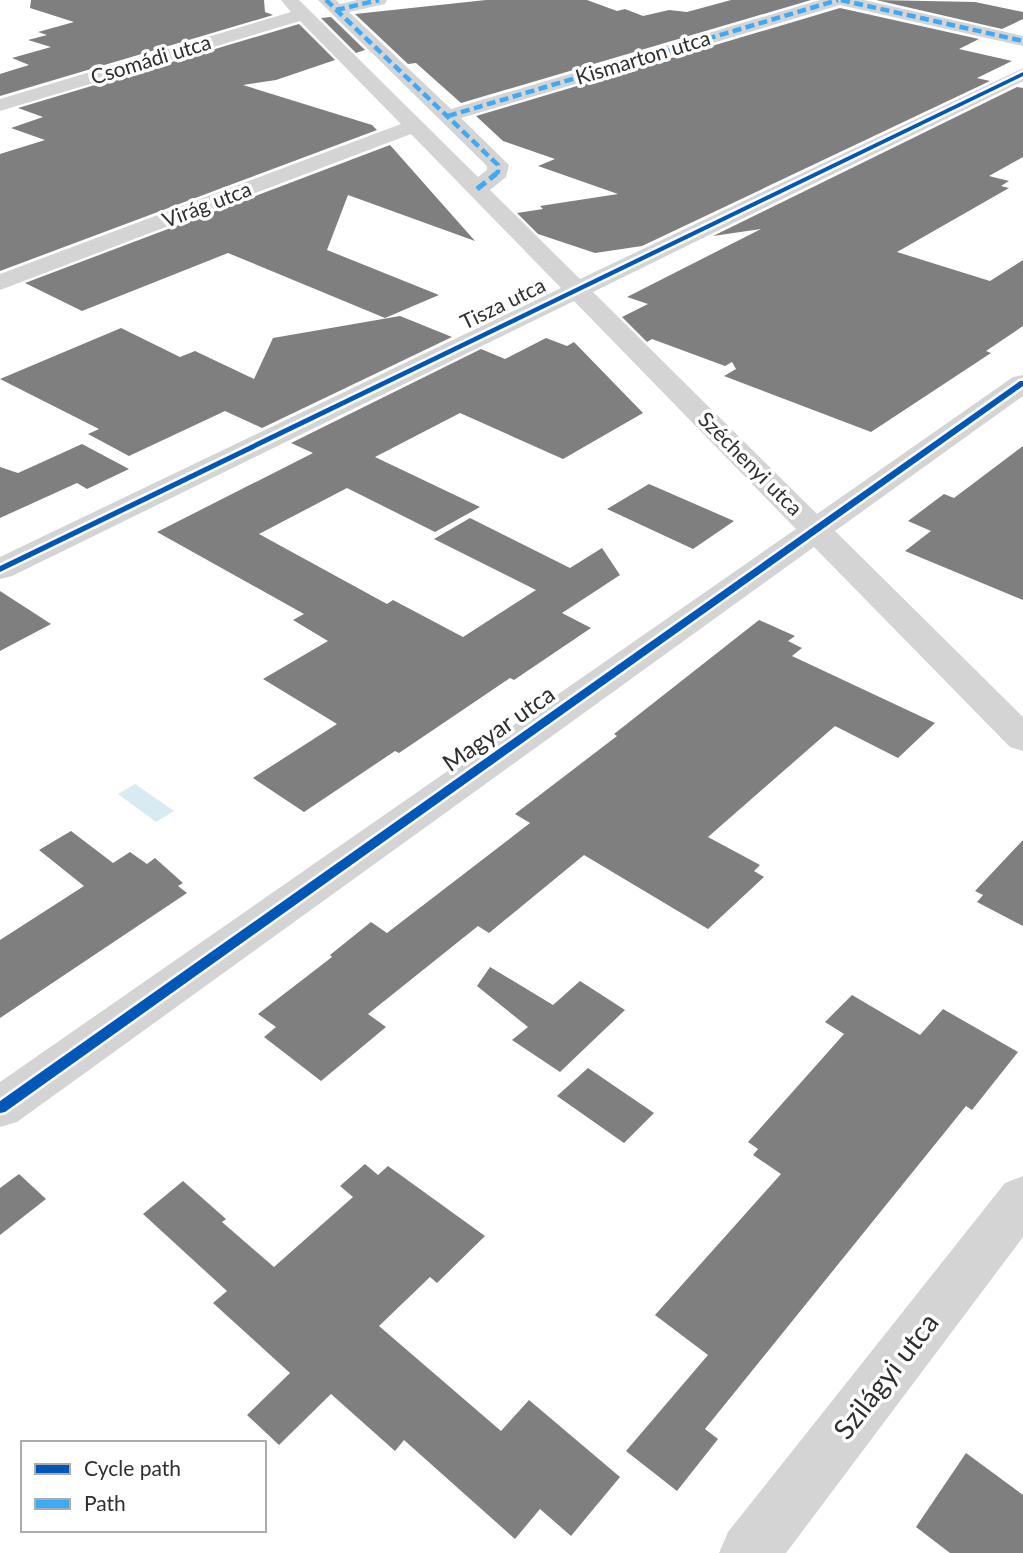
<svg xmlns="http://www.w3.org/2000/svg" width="1023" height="1553" viewBox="0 0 1023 1553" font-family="Lato,sans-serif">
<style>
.water{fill:#d9ebf2}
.building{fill:#7f7f7f}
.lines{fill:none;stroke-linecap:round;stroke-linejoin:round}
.minor{fill:#d4d4d4;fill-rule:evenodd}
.quiet-far1{stroke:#3fa9f5;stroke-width:4.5;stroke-dasharray:9 4.5;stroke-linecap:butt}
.quiet{stroke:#3fa9f5;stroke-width:5;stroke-dasharray:11 5;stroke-linecap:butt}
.cycleway-casing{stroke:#fff;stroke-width:5}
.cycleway{fill:#0057b8;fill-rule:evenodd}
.labels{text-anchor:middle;stroke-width:7;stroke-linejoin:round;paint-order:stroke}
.far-street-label{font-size:21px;fill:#2f2f2f;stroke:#fff}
.street-label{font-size:24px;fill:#2f2f2f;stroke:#fff}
.near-street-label{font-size:28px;fill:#2f2f2f;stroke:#fff}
</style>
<rect width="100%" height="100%" fill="#fff"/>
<path class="water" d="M135,784L174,811L156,822L118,794Z"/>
<g class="building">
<path d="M31,0H264L265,12L273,15L0,96V74L29,65L12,58L51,47L28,40L47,35L38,32L74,22L30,8Z"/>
<path d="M486,0H587L617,11L625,9L643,16L669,10L687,12L731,0H811L461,103L416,63L408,64L355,14Z"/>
<path d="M876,0L975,2L1023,12V19L1002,29Z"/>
<path d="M840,8L979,39L959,49L1012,61L977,78L990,81L642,246L595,253L538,234L517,213L543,209L540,206L618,194L538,166L555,159L503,141L476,116Z"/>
<path d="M331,17L365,50L356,53L321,18Z"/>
<path d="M299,24L335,60L276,80L243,85L372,125L377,130L0,271V154L45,140L11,128L43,117L18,108Z"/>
<path d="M1017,87L1023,88V157L989,176L1009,181L1001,186L1009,188L897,252L990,281L1023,260V326L986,351L991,353L871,432L724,376L736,369L732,362L725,366L652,339L647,342L622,317L648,304L627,297L761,229L713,236Z"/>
<path d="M390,145L475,241L348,195L327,250L439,295L385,318L228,253L82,311L25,283Z"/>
<path d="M400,316L452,337L262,428L225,411L129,456L88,434L99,429L0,379L121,328L180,357L195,351L254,379L273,338Z"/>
<path d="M546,338L567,346L574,342L643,413L563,459L460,413L375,457L480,507L435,532L347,488L259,534L387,604L393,600L463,637L536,590L434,539L470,518L570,568L602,548L620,575L562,613L591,628L514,680L510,678L399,753L395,751L304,812L253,778L337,724L263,679L328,641L293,620L304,614L157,532L313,453L291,443L481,349L505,359Z"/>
<path d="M82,444L129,469L87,489L77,483L0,518V467L18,473Z"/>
<path d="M1023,446V600L905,551L931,531L908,521L944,494L954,498Z"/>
<path d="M649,484L734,521L693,549L607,509Z"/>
<path d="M0,591L51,624L0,651Z"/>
<path d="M759,620L795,636L788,641L802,648L792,656L935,723L898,758L835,726L708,837L760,865L754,871L764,877L708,929L584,855L489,933L478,926L368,1014L386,1027L321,1081L264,1037L276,1027L258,1014L332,957L330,955L371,922L387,933L530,823L515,814L617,736L614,734Z"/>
<path d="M71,831L113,863L130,852L147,864L155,858L183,883L178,886L187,893L0,1018V940L84,886L39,850Z"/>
<path d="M1023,840V926L977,902L983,895L975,891Z"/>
<path d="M490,967L553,1005L580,981L625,1010L560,1072L512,1040L528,1027L477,986Z"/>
<path d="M852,995L920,1035L943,1009L1018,1052L972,1110L966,1106L705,1429L718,1439L677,1491L626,1451L708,1355L655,1315L781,1174L753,1155L758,1149L748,1142L844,1034L825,1022Z"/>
<path d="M588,1068L654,1113L624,1143L557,1096Z"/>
<path d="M365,1164L378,1175L388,1166L485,1236L437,1283L430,1277L379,1326L501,1431L529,1400L620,1477L571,1536L540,1509L515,1539L404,1440L395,1451L331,1394L279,1445L247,1415L290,1373L213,1303L227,1291L143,1214L183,1181L226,1219L222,1222L274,1267L353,1197L340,1186Z"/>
<path d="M19,1174L46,1199L0,1235V1188Z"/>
<path d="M966,1453L1023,1495V1553H950L916,1527Z"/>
</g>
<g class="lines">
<g class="minor">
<path d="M281,0H299L478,177L487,170V166L318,0H336L340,4L357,0H387L385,4L349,12L451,109L820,0H864L1023,36V46L840,5L461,118L509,165L506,177L490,190L580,279L1023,68V81L593,292L817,514L1013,377L1023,375V396L835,531L1023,717V751L1010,747L814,547L17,1122L0,1127V1082L796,529L574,301L12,576L0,579V557L561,288L411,134L0,290V274L401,124L300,21L0,111V99L291,12Z"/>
<path d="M1023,1176V1237L786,1553H719L728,1532L1005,1183Z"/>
</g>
<g class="quiet-far1">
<path d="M326,0L498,165V172L493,176"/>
<path d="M841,0L1023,41"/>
<path d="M336,10L379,0"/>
<path d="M448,116L838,0"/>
</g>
<path class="quiet" d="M477,189L496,174"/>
<defs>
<g id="cycleway">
<path d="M1023,72V76L0,572V566Z"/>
<path d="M1020,381H1023V386L5,1112L0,1113V1101Z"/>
</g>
</defs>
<use href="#cycleway" class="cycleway-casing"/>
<use href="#cycleway" class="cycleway"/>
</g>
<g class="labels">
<g class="far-street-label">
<text transform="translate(643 58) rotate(-17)" y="7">Kismarton utca</text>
<text transform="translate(151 60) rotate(-17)" y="7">Csomádi utca</text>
<text transform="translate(207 205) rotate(-21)" y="7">Virág utca</text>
<text transform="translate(503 304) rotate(-26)" y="7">Tisza utca</text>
<text transform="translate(750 464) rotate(45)" y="7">Széchenyi utca</text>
</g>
<g class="street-label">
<text transform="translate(499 729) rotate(-35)" y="8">Magyar utca</text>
</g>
<g class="near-street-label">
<text transform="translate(886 1376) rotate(-52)" y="10">Szilágyi utca</text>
</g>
</g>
<rect x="21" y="1441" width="245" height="91" fill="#ffffff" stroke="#acacac" stroke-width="2"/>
<rect x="35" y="1464" width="35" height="10" fill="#0057b8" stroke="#acacac" stroke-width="2"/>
<text x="84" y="1476" font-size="21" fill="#2f2f2f">Cycle path</text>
<rect x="35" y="1499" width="35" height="10" fill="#3fa9f5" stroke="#acacac" stroke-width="2"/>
<text x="84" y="1511" font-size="21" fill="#2f2f2f">Path</text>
</svg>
